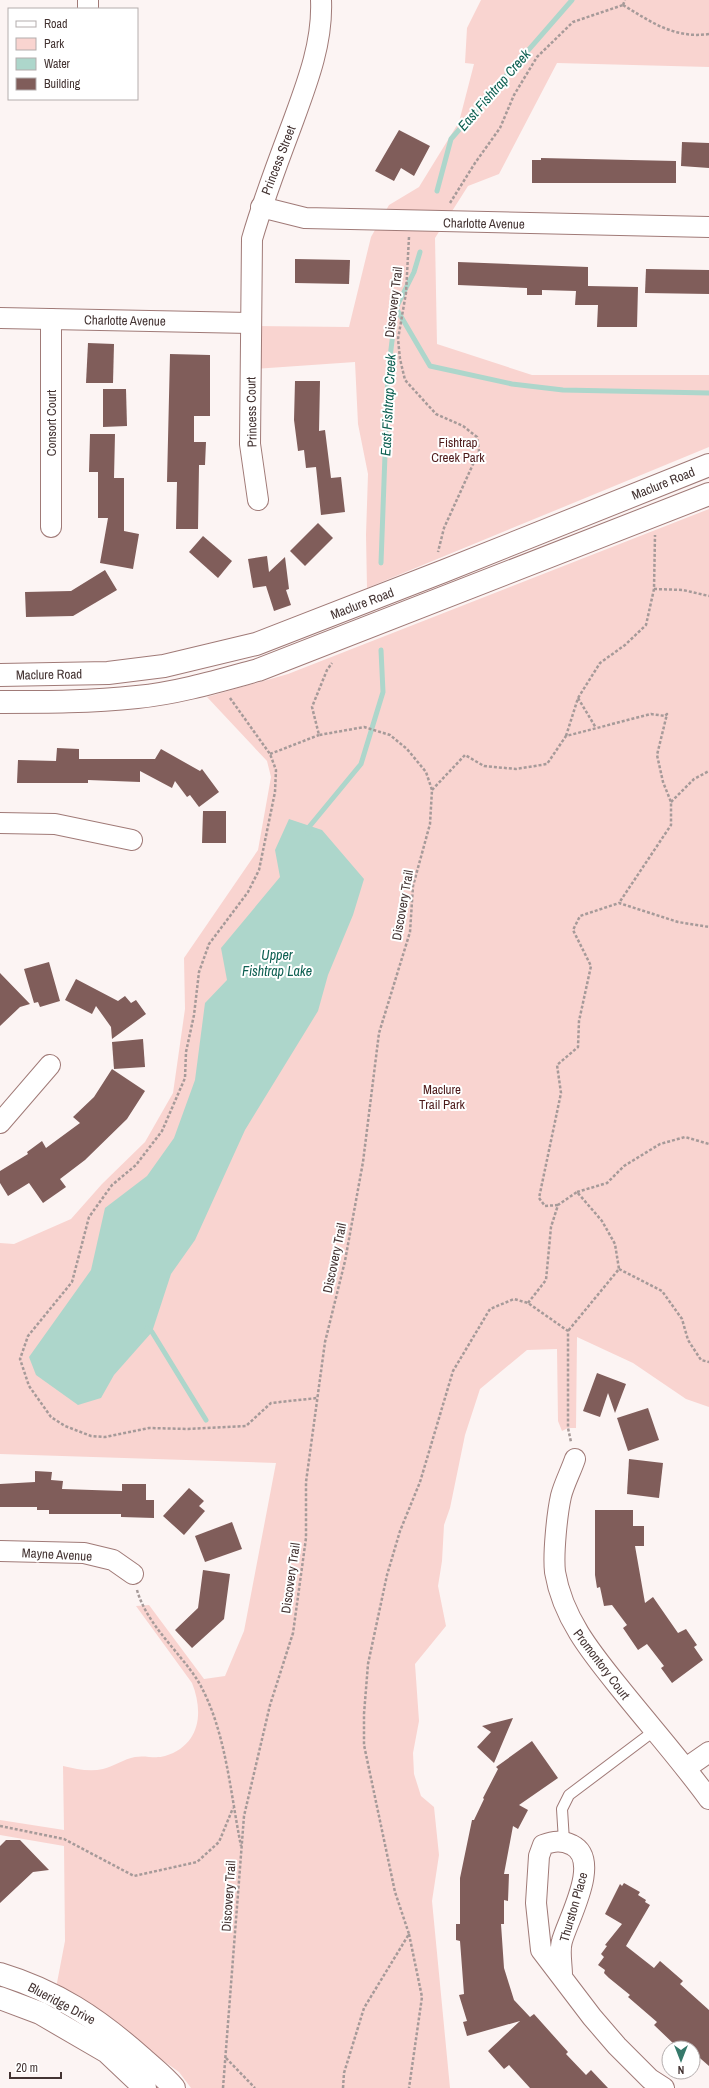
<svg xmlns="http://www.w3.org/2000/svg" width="709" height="2088" viewBox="0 0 709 2088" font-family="'Archivo Narrow',sans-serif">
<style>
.green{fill:#f9d4d0}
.water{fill:#add6cb}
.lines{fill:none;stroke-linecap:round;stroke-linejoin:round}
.stream{stroke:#add6cb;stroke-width:5}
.building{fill:#805d5a}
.service-casing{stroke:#a07a77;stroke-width:12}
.minor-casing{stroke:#a07a77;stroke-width:22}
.tertiary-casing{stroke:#a07a77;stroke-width:24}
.secondary-casing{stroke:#a07a77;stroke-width:24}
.path{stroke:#a69a99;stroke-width:2.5;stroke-dasharray:3 2;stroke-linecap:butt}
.service{stroke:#fff;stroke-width:10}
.minor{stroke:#fff;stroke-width:20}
.tertiary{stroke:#fff;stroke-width:22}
.secondary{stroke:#fff;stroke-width:22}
.labels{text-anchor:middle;stroke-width:4;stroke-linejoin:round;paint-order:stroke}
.street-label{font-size:13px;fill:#433332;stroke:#fff}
.park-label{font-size:13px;fill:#4d1a1a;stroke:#fff}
.water-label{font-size:14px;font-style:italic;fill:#0e6052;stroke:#fff}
</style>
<rect width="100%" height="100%" fill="#fcf4f3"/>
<g class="green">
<path d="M481,0H709V67L557,63L499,174L468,186L435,238L437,344L532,375H709V447L367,588L366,535L368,474L358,424L355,362L253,369L252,326L349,327L371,237L389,205L419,187L459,122L474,64L465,63L467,28Z"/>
<path d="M709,509V1407L686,1399L633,1363L577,1337L576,1428H568L562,1431L558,1421L557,1349L527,1350L480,1389L465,1435L450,1508L444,1525L442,1561L438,1586L446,1626L415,1664L419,1721L413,1753L414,1774L421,1796L434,1807L439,1855L432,1901L450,2088H191L179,2072L88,2007L56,1988L65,1941L64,1846L0,1835V1820L64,1830L63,1766C76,1769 90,1772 103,1769C114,1766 124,1759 135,1757C145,1755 155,1759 165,1756C200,1745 204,1713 192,1683L136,1606L149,1605L204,1679L225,1676L244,1631L276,1463L0,1454V1243L14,1244L71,1219L102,1184L145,1142L173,1093L185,1009L184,958L258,850L271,777L267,761L207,697L288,674Z"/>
</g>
<path class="water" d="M289,819L322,830L364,879L353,915L328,975L318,1011L245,1130L195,1240L171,1274L152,1332L114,1375L101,1398L78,1405L36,1375L29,1357L91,1270L105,1208L147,1176L174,1138L195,1080L205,1003L227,980L221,948L280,877L275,850Z"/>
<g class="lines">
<g class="stream">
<path d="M437,191L451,139L572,0"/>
<path d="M396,308L430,366L512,384L563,390L709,393"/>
<path d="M381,563L388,374L396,308L414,272L420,252"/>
<path d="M308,833L309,827L361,764L383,692L381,650"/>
<path d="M147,1328L152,1332L206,1420"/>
</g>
</g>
<g class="building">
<path d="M399,130L430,146L414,176L401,168L394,181L375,171Z"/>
<path d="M682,142L709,143V168L681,166Z"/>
<path d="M541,158L676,161V183H532V160H541Z"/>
<path d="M295,259L350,260L349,284L295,283Z"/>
<path d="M458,262L588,267V286L638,287L637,327H597L598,305H575L576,291L542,290V295H527V288L458,285Z"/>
<path d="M646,269L709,270V294L645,293Z"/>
<path d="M88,343L114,344L113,383H86Z"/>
<path d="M170,354L210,355V416H194V442H206L205,465H199L198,529H176L177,482H167Z"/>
<path d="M295,381H320L319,431L325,430L331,478L341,477L345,512L321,515L316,467L306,468L304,450L298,451L294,420Z"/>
<path d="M103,389H126L127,426L103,427Z"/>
<path d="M90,434H115L114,478H124V531L139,534L133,569L100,563L108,518H98V472H89Z"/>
<path d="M318,523L333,538L305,566L290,551Z"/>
<path d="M203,536L232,561L218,578L189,552Z"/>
<path d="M267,556L269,572L285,557L289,589L286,590L291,605L274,611L266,586L253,588L248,559Z"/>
<path d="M105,570L117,590L73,616L26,617L25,592L71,591Z"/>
<path d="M57,748L79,749V759H155L161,749L200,771L202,769L219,792L199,807L190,795L187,797L175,781L172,788L140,771V782L88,780V783H17L18,760L56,761Z"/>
<path d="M203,811H226V843H202Z"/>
<path d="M49,962L60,1001L40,1007L38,1002L34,1003L24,969Z"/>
<path d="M0,973L30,1004L20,1007L0,1026Z"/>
<path d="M76,979L118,1001L125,996L131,1003L136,1000L146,1014L112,1039L111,1027L96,1006L92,1014L65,1000Z"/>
<path d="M143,1039L145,1067L114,1069L112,1042Z"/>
<path d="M112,1069L145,1091L127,1119L85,1160L60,1179L66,1187L43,1203L29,1183L8,1196L0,1183V1171L28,1154L27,1152L42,1141L46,1148L80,1123L73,1117L94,1097Z"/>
<path d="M597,1373L626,1384L615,1413L608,1393L600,1417L583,1411Z"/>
<path d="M648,1408L659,1440L628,1451L617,1418Z"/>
<path d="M629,1459L663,1463L659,1498L627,1494Z"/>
<path d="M35,1471L52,1472L51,1480L63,1481L62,1489L122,1491V1484H146V1500H154V1518L121,1517V1514H49V1510H37V1507H0V1484L35,1482Z"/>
<path d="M189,1488L204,1501L199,1506L205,1511L184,1535L163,1516Z"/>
<path d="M595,1510H633V1526H644V1546H635L645,1603L653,1597L678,1633L686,1629L697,1645L694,1647L703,1660L672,1683L661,1668L664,1666L647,1644L638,1650L623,1628L627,1625L612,1605L604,1606L600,1587L597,1588L595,1575Z"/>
<path d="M232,1522L242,1549L205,1562L195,1536Z"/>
<path d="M203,1570L230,1574L224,1619L192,1648L175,1630L198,1608Z"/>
<path d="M513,1718L494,1763L477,1747L491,1732L482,1726Z"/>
<path d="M532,1741L558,1778L519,1805L528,1810L518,1829L513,1826L504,1874H509L508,1901L504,1900V1924H501L504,1968L514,2000L530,2017L534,2014L568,2052L566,2054L586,2075L591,2070L608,2088H530L509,2065L504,2069L488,2051L520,2021L467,2036L463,2022L467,2021L459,1995L464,1994L460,1941L456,1940V1924H460V1878L472,1820H474L484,1799L483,1798L498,1769L496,1767Z"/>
<path d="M6,1840H20L49,1870L33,1872L0,1903V1846Z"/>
<path d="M624,1883L640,1892L638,1895L646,1900L645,1902L650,1905L626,1946L654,1968L660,1961L683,1981L680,1984L709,2010V2066L693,2052V2048H689L681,2041L676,2046L654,2025L657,2022L628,1997L630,1995L609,1978L604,1973L605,1970L598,1965L604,1957L601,1954L607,1946L605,1945L622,1924L605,1914L620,1884L622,1886Z"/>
</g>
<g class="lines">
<defs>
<path id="service" d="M564,1841L562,1809L569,1795L654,1731"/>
<g id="minor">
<path d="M88,9V0"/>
<path d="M261,207L305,218L709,227"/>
<path d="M0,318L250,323"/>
<path d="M51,319V527"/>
<path d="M258,500L250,444L252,239C263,201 277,164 291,127C306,86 323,44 321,0"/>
<path d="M0,823L55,824L132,840"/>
<path d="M0,1123L50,1065"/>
<path d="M575,1459C571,1471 564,1484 561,1496C557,1514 553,1554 555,1572C563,1620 594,1656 623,1692C652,1728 682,1762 709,1799"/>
<path d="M0,1551L84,1553L113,1560L133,1574"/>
<path d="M686,1768L709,1752"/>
<path d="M562,1975C562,1965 559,1951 562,1941C568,1919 602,1860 572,1845C561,1840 554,1841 543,1845L539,1856L536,1903L541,1950L592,2017L617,2046L650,2079L664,2088"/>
</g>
<g id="tertiary">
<path d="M0,1974C56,1991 97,2018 141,2057C152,2067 164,2076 174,2088"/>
<path d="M0,1998L40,2013L107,2052L145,2088"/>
</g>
<g id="secondary">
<path d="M0,675L108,673L164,666L256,644L444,571L709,465"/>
<path d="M0,702C46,702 91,702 137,697C178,693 218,681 258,670L709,494"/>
</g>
</defs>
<use href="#service" class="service-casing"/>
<use href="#minor" class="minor-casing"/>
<use href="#tertiary" class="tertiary-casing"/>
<use href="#secondary" class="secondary-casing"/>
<g class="path">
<path d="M623,5C651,22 675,39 709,34"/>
<path d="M623,5L625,0"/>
<path d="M450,203L475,163L500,128L514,95L537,57L573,22L623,5"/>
<path d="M409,237L406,293L398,339L400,359L405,380L436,414L463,426L477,437L479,451L444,528L438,552"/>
<path d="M654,589L683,590L709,596"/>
<path d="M230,698L270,754L276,770L275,792L259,870L248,892L209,944L199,972L194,1015L186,1052L185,1078L162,1131L136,1165L112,1185L89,1217L72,1282L28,1336L20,1359L29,1386L51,1417L65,1426L91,1436L105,1437L149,1428L188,1429L246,1426L271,1403L317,1398"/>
<path d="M578,698L596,728"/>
<path d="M566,736L578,698L600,663L625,645L646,625L654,589L655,535"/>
<path d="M270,754L319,735"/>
<path d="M432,790L465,755L484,766L516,769L547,764L566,736L651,714L665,716L667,714L657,755L663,782L671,802V825L619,903"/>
<path d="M671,802L694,779L709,771"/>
<path d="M577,1192L607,1183L624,1166L660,1144L685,1137L709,1144"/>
<path d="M558,1205L545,1206L539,1198L561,1093L557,1065L578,1047L579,1021L591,966L573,930L580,916L619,903L678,922L709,927"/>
<path d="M619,1269L662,1291L682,1319L688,1340L701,1360L709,1362"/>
<path d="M528,1303L546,1280L551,1227L558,1205L577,1192L602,1221L615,1244L619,1269L568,1331"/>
<path d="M137,1590C147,1625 179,1651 198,1681C226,1729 230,1792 241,1846"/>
<path d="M0,1826L64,1839L134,1876L197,1862L219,1842L233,1808"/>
<path d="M409,1934L422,1997L409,2088"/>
<path d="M226,2058L255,2088"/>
<path d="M223,2088L244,1816L270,1705L293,1633L306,1538V1482L325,1342L345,1261L363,1162L379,1033L410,932L413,886L430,824L432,790L426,772L407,749L390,735L364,727L319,735L312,707L327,670L332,663"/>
<path d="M343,2088L344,2073L364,2008L409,1934L395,1892L364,1745V1714L368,1664L387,1575L400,1531L420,1482L453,1371L490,1309L514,1299L528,1303L568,1331V1428L571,1442"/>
</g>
<use href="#service" class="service"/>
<use href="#minor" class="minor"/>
<use href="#tertiary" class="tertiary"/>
<use href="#secondary" class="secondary"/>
</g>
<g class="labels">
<g class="street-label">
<text transform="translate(278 160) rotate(-69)" y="5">Princess Street</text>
<text transform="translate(484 223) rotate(1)" y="5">Charlotte Avenue</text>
<text transform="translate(393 302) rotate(-83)" y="5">Discovery Trail</text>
<text transform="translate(125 320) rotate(1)" y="5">Charlotte Avenue</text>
<text transform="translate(251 412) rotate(-91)" y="5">Princess Court</text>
<text transform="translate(51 423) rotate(-90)" y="5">Consort Court</text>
<text transform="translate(663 483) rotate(-22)" y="5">Maclure Road</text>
<text transform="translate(362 603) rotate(-21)" y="5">Maclure Road</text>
<text transform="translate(49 674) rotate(-1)" y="5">Maclure Road</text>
<text transform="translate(402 905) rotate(-80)" y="5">Discovery Trail</text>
<text transform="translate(334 1258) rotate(-78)" y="5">Discovery Trail</text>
<text transform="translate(57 1554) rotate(3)" y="5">Mayne Avenue</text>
<text transform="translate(290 1578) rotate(-82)" y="5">Discovery Trail</text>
<text transform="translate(602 1664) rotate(53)" y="5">Promontory Court</text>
<text transform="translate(228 1896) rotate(-86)" y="5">Discovery Trail</text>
<text transform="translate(573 1907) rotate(-74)" y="5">Thurston Place</text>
<text transform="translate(62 2003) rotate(28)" y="5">Blueridge Drive</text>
</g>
<g class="park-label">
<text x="458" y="447">Fishtrap<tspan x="458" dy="15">Creek Park</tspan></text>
<text x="442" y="1094">Maclure<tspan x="442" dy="15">Trail Park</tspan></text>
</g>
<g class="water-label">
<text transform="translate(494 90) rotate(-49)" y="5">East Fishtrap Creek</text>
<text transform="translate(388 405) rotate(-87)" y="5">East Fishtrap Creek</text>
<text x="277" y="960">Upper<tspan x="277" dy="16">Fishtrap Lake</tspan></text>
</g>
</g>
<rect x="8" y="8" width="130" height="92" fill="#ffffff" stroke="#b4adad"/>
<rect x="16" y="21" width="20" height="6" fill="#ffffff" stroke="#b4adad"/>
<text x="44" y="28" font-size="12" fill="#433332">Road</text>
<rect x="16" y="38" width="20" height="12" fill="#f9d4d0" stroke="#b4adad"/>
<text x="44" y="48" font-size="12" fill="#433332">Park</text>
<rect x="16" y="58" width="20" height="12" fill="#add6cb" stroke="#b4adad"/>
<text x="44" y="68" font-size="12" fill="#433332">Water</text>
<rect x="16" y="78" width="20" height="12" fill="#805d5a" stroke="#b4adad"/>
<text x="44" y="88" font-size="12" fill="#433332">Building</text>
<g transform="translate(681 2060) rotate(180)"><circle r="19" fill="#ffffff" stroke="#b4adad"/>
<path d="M0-3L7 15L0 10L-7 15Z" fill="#36796b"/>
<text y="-6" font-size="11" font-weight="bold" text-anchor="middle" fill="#433332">N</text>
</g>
<path d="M10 2072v6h51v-6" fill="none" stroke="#433332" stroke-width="2"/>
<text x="16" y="2072" font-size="12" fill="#433332" stroke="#ffffff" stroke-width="3" paint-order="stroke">20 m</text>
</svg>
